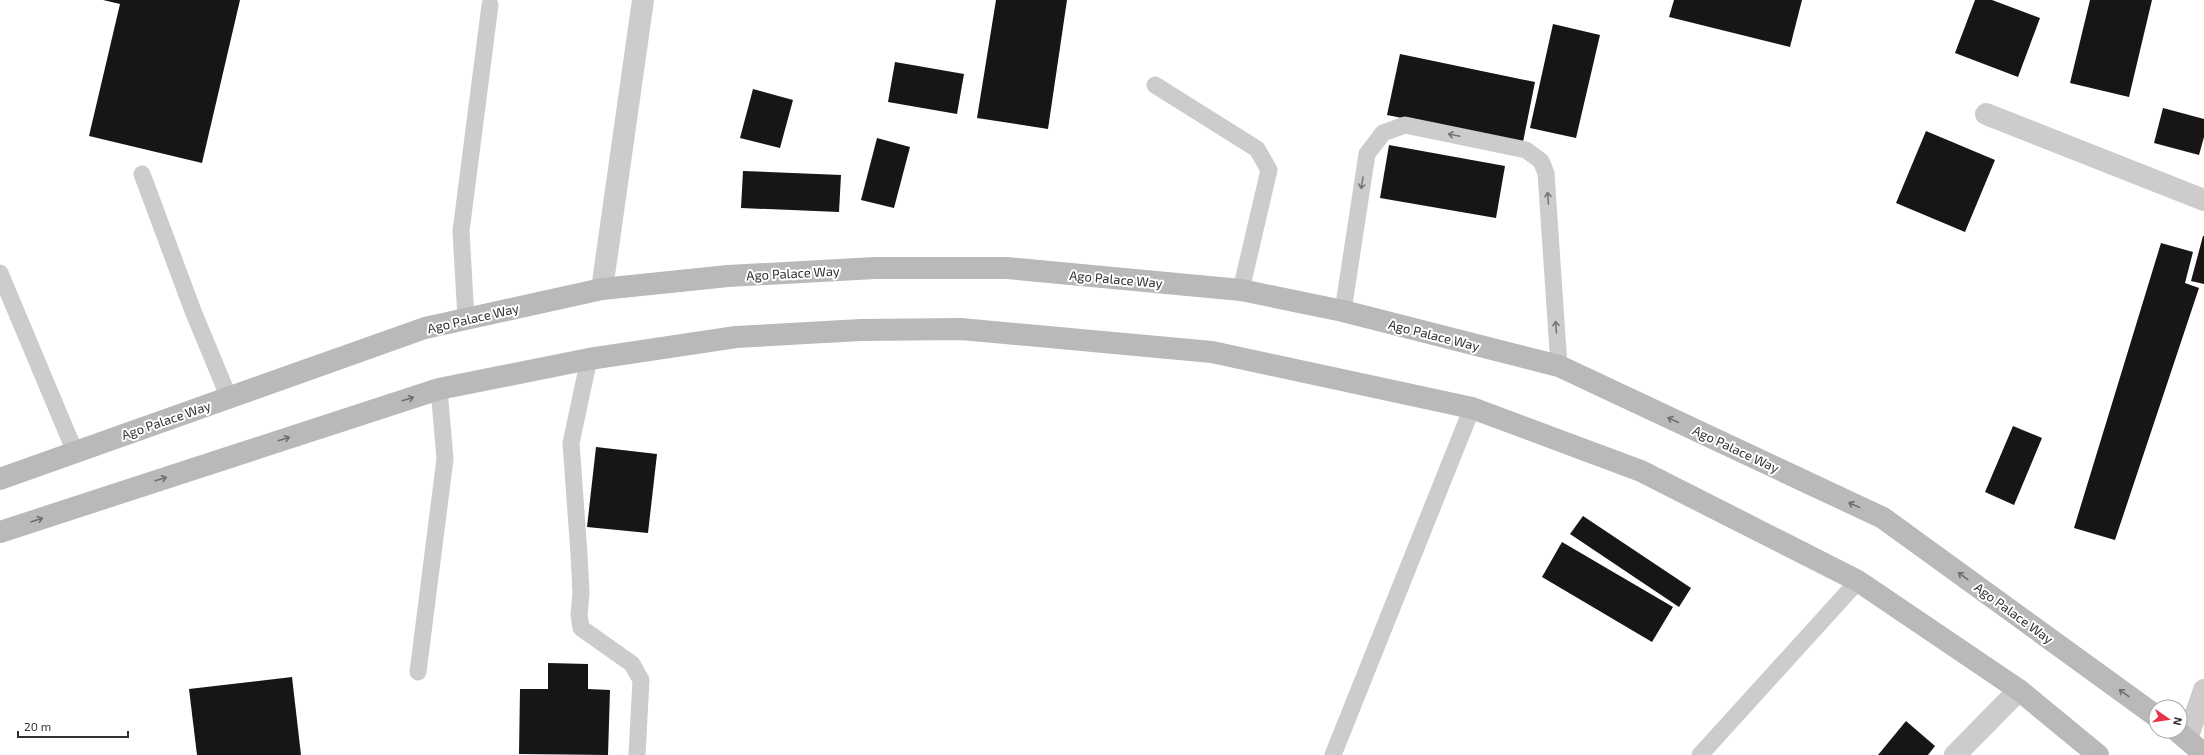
<svg xmlns="http://www.w3.org/2000/svg" width="2204" height="755" viewBox="0 0 2204 755" font-family="'Exo 2',sans-serif">
<style>
.building{fill:#161616}
.lines{fill:none;stroke-linecap:round;stroke-linejoin:round}
.service{stroke:#ccc;stroke-width:17}
.minor{stroke:#ccc;stroke-width:22}
.secondary{stroke:#b9b9b9;stroke-width:22}
.oneway{stroke:#767676}
.oneway2{stroke:#6d6d6d}
.labels{text-anchor:middle;stroke-width:4;stroke-linejoin:round;paint-order:stroke}
.street-label{font-size:13px;fill:#2f2f2f;stroke:#fff}
</style>
<rect width="100%" height="100%" fill="#fff"/>
<g class="building">
<path d="M103,0H240L202,163L89,136L120,4Z"/>
<path d="M996,0H1067L1048,129L977,118Z"/>
<path d="M1674,0H1802L1790,47L1669,17Z"/>
<path d="M1975,0H1992L2040,18L2018,77L1955,53Z"/>
<path d="M2090,0H2152L2129,97L2070,83Z"/>
<path d="M1553,24L1600,35L1576,138L1530,128Z"/>
<path d="M1400,54L1535,82L1523,142L1387,115Z"/>
<path d="M895,62L964,74L957,114L888,102Z"/>
<path d="M753,89L793,100L780,148L740,138Z"/>
<path d="M2163,108L2204,119V137L2199,155L2154,143Z"/>
<path d="M1926,131L1995,160L1965,232L1896,203Z"/>
<path d="M877,138L910,147L894,208L861,200Z"/>
<path d="M1389,145L1505,166L1496,218L1380,198Z"/>
<path d="M743,171L841,175L839,212L741,208Z"/>
<path d="M2203,236H2204V284L2191,281Z"/>
<path d="M2161,243L2193,252L2185,283L2199,288L2115,540L2074,528Z"/>
<path d="M2013,426L2042,438L2014,505L1985,492Z"/>
<path d="M596,447L657,454L648,533L587,527Z"/>
<path d="M1583,516L1691,588L1679,607L1570,534Z"/>
<path d="M1562,542L1673,607L1652,642L1542,577Z"/>
<path d="M548,663L588,664V689L610,690L608,755L519,754L520,689H548Z"/>
<path d="M292,677L301,755H197L189,689Z"/>
<path d="M1906,721L1935,746L1928,755H1878Z"/>
</g>
<g class="lines">
<g class="service">
<path d="M1155,85L1257,149L1269,170L1241,290"/>
<path d="M142,174L193,311L229,398"/>
<path d="M0,273L75,452"/>
<path d="M1343,311L1367,154L1383,133L1405,125L1526,150L1541,161L1546,173L1559,366"/>
<path d="M466,319L461,231L490,5"/>
<path d="M589,359L571,443L579,554L581,593L579,615L581,628L632,664L641,680L637,755"/>
<path d="M418,672L445,459L439,389"/>
<path d="M1333,755L1472,408"/>
<path d="M1700,755L1858,581"/>
</g>
<g class="minor">
<path d="M1986,114L2204,200"/>
<path d="M602,289L643,0"/>
<path d="M2187,739L2204,690"/>
<path d="M1955,755L2019,690"/>
</g>
<g class="secondary">
<path d="M0,479L425,328L602,289L728,276L875,268H1007L1241,290L1343,311L1559,366L1883,518L2156,716"/>
<path d="M0,532L439,389L589,359L736,337L861,330L961,329L1212,352L1472,408L1641,471L1858,581L2019,690L2098,755"/>
<path d="M2177,731L2204,754"/>
</g>
</g>
<defs><path id="oneway-shaft" d="M-6 0H5M1.5-3L5.5 0L1.5 3" fill="none" stroke-width="1.6" stroke-linecap="round" stroke-linejoin="round"/></defs>
<g class="oneway">
<use href="#oneway-shaft" transform="translate(1454 135) rotate(-168)"/>
<use href="#oneway-shaft" transform="translate(1362 183) rotate(99)"/>
<use href="#oneway-shaft" transform="translate(1548 198) rotate(-94)"/>
<use href="#oneway-shaft" transform="translate(1556 327) rotate(-94)"/>
</g>
<g class="oneway2">
<use href="#oneway-shaft" transform="translate(408 399) rotate(-18)"/>
<use href="#oneway-shaft" transform="translate(1673 420) rotate(-155)"/>
<use href="#oneway-shaft" transform="translate(284 439) rotate(-18)"/>
<use href="#oneway-shaft" transform="translate(161 479) rotate(-18)"/>
<use href="#oneway-shaft" transform="translate(1854 505) rotate(-155)"/>
<use href="#oneway-shaft" transform="translate(37 520) rotate(-18)"/>
<use href="#oneway-shaft" transform="translate(1963 576) rotate(-144)"/>
<use href="#oneway-shaft" transform="translate(2124 693) rotate(-144)"/>
</g>
<g class="labels">
<g class="street-label">
<text transform="translate(793 273) rotate(-3)" y="5">Ago Palace Way</text>
<text transform="translate(1116 279) rotate(5)" y="5">Ago Palace Way</text>
<text transform="translate(473 318) rotate(-13)" y="5">Ago Palace Way</text>
<text transform="translate(1434 335) rotate(14)" y="5">Ago Palace Way</text>
<text transform="translate(166 420) rotate(-19)" y="5">Ago Palace Way</text>
<text transform="translate(1736 449) rotate(25)" y="5">Ago Palace Way</text>
<text transform="translate(2014 613) rotate(36)" y="5">Ago Palace Way</text>
</g>
</g>
<g transform="translate(2168 719) rotate(103)"><circle r="19" fill="#ffffff" stroke="#acacac"/>
<path d="M0-3L7 15L0 10L-7 15Z" fill="#e43246"/>
<text y="-6" font-size="11" font-weight="bold" text-anchor="middle" fill="#2f2f2f">N</text>
</g>
<path d="M18 731v6h110v-6" fill="none" stroke="#2f2f2f" stroke-width="2"/>
<text x="24" y="731" font-size="12" fill="#2f2f2f" stroke="#ffffff" stroke-width="3" paint-order="stroke">20 m</text>
</svg>
